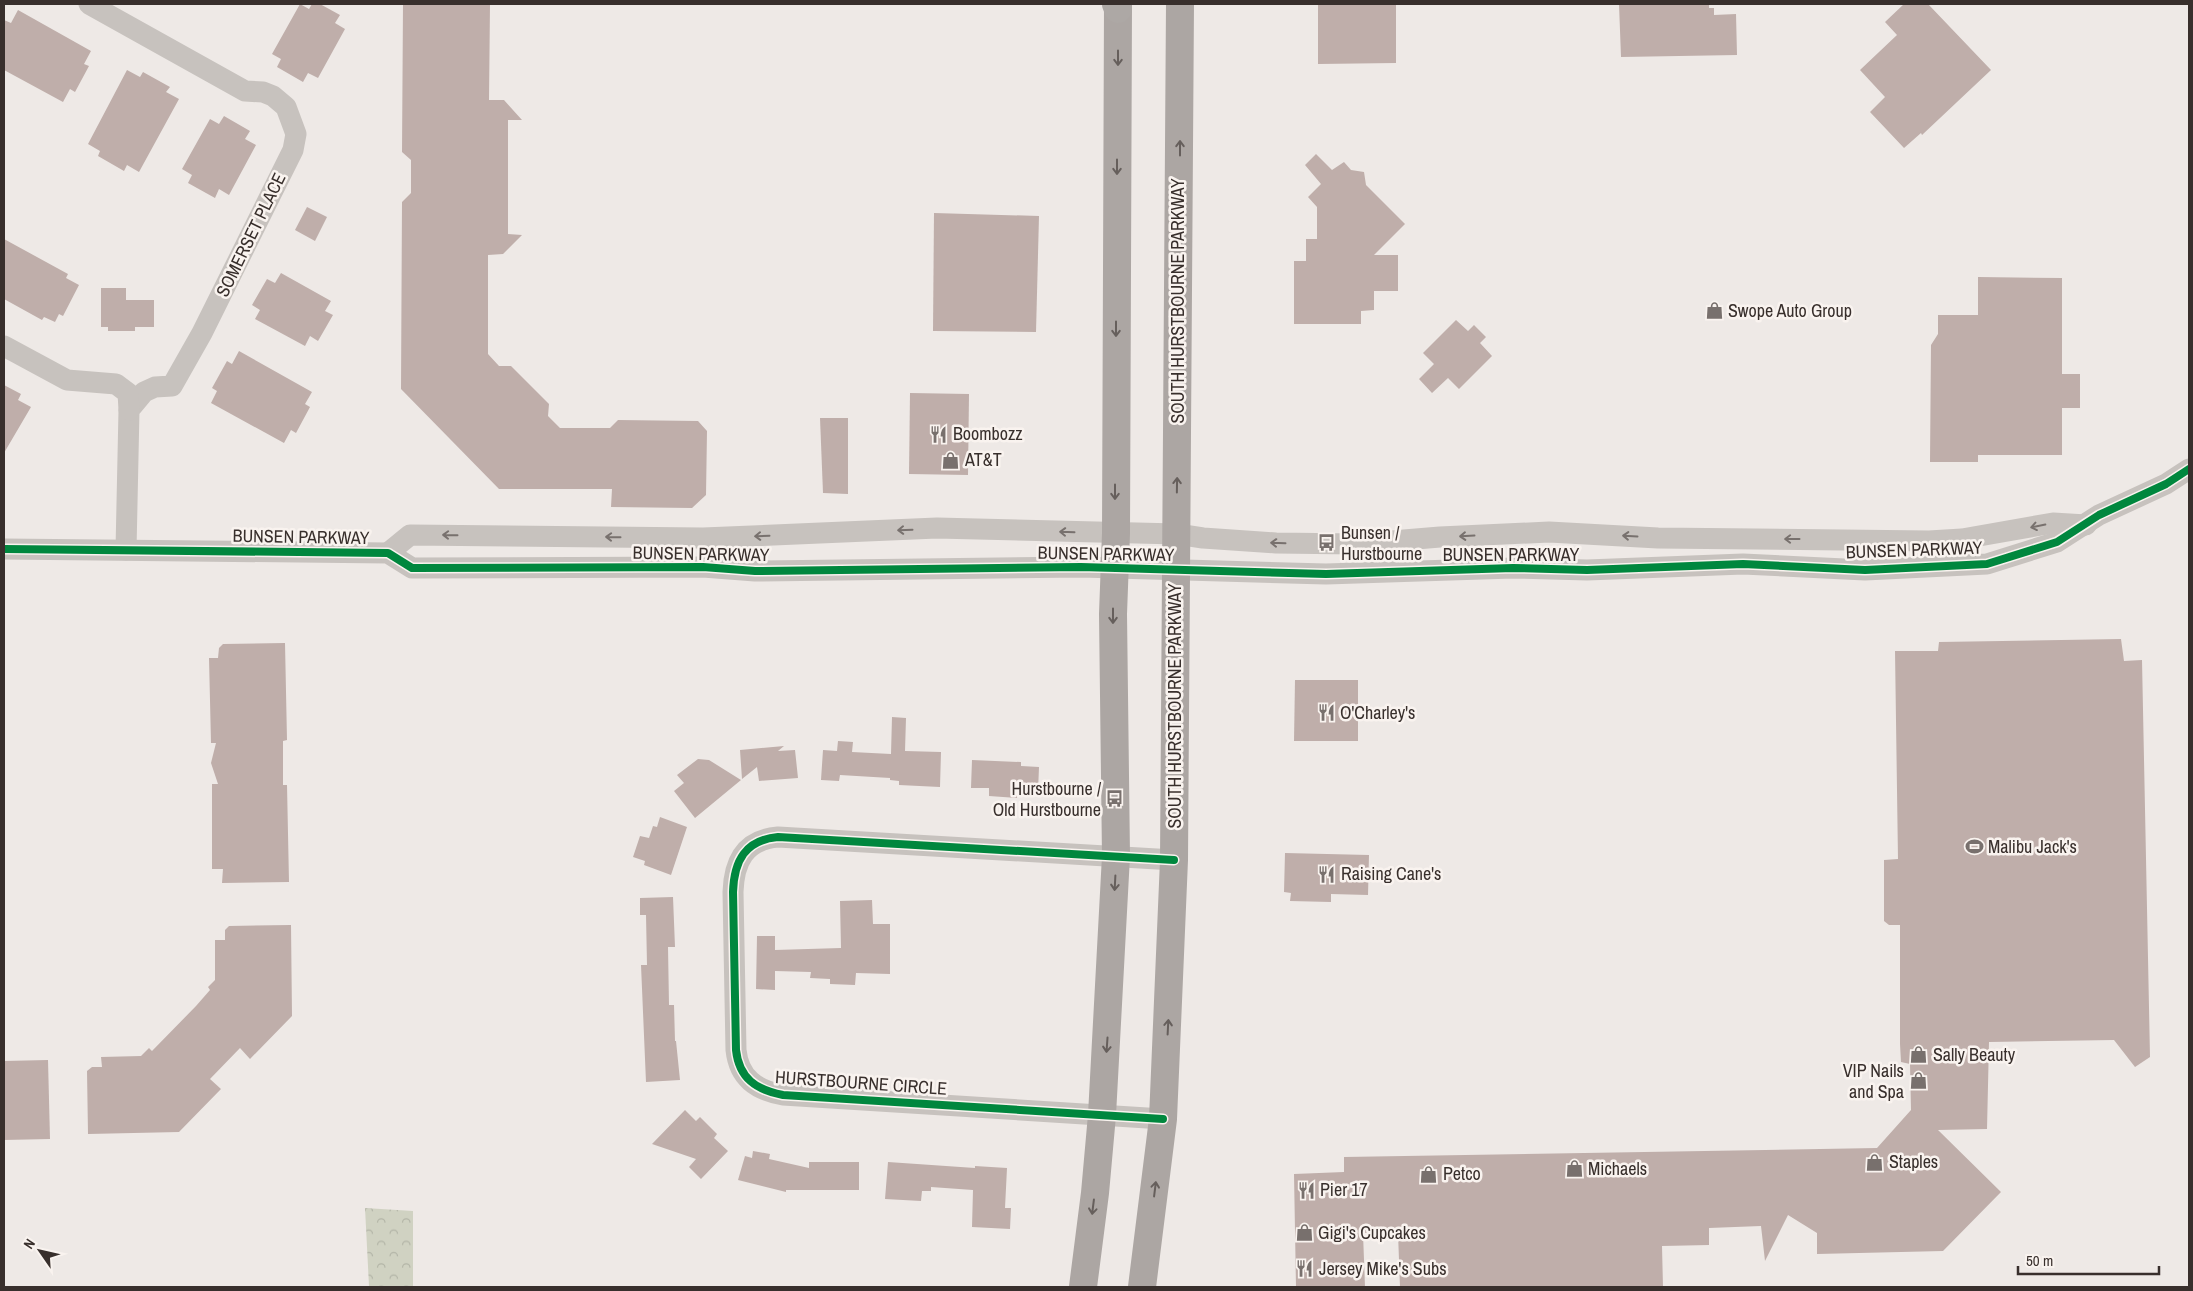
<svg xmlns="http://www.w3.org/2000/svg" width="2193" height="1291" viewBox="0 0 2193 1291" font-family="'Archivo Narrow',sans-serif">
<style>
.park{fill:url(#park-crowns)}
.building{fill:#bfaeaa}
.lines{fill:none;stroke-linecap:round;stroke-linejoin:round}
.minor{stroke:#c7c2be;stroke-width:21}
.major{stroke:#aca6a3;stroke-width:28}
.highway{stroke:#ada8a5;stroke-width:28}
.cycleway-casing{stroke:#f9f3ef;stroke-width:11}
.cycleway{stroke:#00873e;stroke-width:8}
.oneway{stroke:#665f5c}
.oneway2{stroke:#78716e}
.labels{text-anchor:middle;stroke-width:5;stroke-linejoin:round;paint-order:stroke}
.street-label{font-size:18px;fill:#382f2c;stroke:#f9f3ef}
.poi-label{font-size:18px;fill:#382f2c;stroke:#f9f3ef;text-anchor:start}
</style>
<defs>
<pattern id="park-crowns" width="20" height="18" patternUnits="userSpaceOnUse" patternTransform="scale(1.25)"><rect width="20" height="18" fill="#d0d2c2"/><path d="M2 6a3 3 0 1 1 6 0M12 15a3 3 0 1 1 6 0" fill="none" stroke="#b3b5a7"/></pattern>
</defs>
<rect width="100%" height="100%" fill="#eee9e6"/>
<path class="park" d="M365,1208L413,1211V1287L369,1286Z"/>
<g class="building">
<path d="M300,4L309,9L312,4H320L340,15L335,23L345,29L318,78L308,73L303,82L277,67L281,59L272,54Z"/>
<path d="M403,4H490L489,100H504L522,120H508V234L522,235L503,254L488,255V354L499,366H511L549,404L548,416L560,428H610L618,420L698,421L707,431L706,495L692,508L611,507L612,489H499L401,389L402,202L411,193V160L402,152Z"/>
<path d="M1318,4H1396V63L1318,64Z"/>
<path d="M1619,4H1709V8H1714V15L1736,14L1737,55L1621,57Z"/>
<path d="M1904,4H1928L1991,70L1922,135L1921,133L1904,148L1870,112L1885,97L1860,70L1897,35L1885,22Z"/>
<path d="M18,10L91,51L84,64L89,66L75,92L70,89L63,102L4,70V20L11,23Z"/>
<path d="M127,70L140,77L143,72L170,87L166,92L179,99L139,172L127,165L124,171L98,156L100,151L88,144Z"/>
<path d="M224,116L250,131L245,139L256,145L229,195L219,189L215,198L188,183L192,175L182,169L210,119L219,124Z"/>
<path d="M1316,154L1332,170L1344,162L1351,170L1364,172L1366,185L1405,224L1374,255H1398V291H1374V310L1361,311V324H1294V261H1306V239H1317V207L1308,197L1321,184L1305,165Z"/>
<path d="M307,207L327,217L315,241L295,230Z"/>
<path d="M934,213L1039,216L1036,332L933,331Z"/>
<path d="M4,239L68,274L66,278L79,285L63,316L59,314L55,322L44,317L42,320L4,299Z"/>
<path d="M281,273L331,301L325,311L333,315L318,341L310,336L305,346L255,319L260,310L252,305L267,279L275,283Z"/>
<path d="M1978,277L2062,278V374H2080V408H2062V455H1978V462H1930L1931,345L1938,334V315H1978Z"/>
<path d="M101,288H126V300H154V327H135V331H108V327H101Z"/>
<path d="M1456,320L1468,331L1474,325L1486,337L1480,343L1492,356L1459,389L1448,378L1432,393L1419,379L1434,364L1423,353Z"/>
<path d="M239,351L312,392L305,404L310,407L296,433L291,430L284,443L211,403L217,391L212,388L227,361L232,364Z"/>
<path d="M4,385L21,394L18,400L31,407L4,453Z"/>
<path d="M910,393L969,394L968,475L909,474Z"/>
<path d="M820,418H848V494L823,493Z"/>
<path d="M2121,639L2124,661L2142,660L2150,1057L2135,1067L2114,1040L1989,1042L1987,1129L1938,1130L2001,1192L1943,1251L1817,1254V1233L1788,1215L1765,1261L1761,1226L1709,1228V1245L1662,1246L1663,1287H1400L1398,1233H1363L1365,1287H1296L1294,1174L1344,1172V1157L1877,1148L1911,1110L1910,1064L1901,1062L1900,1044V925H1889L1884,921V860L1898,859L1895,651H1938L1939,642Z"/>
<path d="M285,643L287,740L283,741V785H287L289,882L222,883L223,869H212V784H218L211,763L216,743H211L209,658H218L219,648L223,644Z"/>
<path d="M1295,680H1358V741H1294Z"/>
<path d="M892,717L906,718L905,751L941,752L940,787L899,785V781L890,780V778L840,775L839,781L821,780L823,750L837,751L838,741L853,742L852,752L891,754Z"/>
<path d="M784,746L778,751L795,750L798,778L759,781L757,767L742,779L740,750Z"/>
<path d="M698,759L709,760L741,780L695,818L674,791L684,783L677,775Z"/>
<path d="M972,760L1021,762V766L1039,767L1038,791L1017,790V798L989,796V788H971Z"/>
<path d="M660,817L687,827L671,875L644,865L645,861L633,857L640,836L649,838L653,826L657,827Z"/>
<path d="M1285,853L1369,855L1368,895L1331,894V902L1290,901L1291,893L1284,892Z"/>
<path d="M673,897L675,947H668L669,1005H674L675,1041H676L680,1080L646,1082L641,965H647L646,915H640V898Z"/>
<path d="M872,900L873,924H890V974L856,973L855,985L830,984V979L810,978L811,972L775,971V990L756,989L757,936H775V950L841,948L840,901Z"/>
<path d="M291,925L292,1016L250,1059L240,1048L210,1079L221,1089L179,1132L88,1134L87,1071L92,1067H102L101,1057L141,1056L149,1048L152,1051L196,1006L210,990L208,987L215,980V940H225V930L229,926Z"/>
<path d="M48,1060L50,1139L4,1140V1061Z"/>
<path d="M685,1110L696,1121L700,1117L717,1134L714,1138L728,1151L701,1179L689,1167L696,1159L652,1144Z"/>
<path d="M753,1151L770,1154L769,1159L809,1168V1162H859V1190H786V1192L738,1180L745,1156L752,1158Z"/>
<path d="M888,1162L975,1168V1166L1007,1168L1005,1208H1011L1010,1229L972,1227L973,1190L931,1187V1191H922L921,1201L885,1199Z"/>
</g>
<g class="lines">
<g class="minor">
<path d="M89,4L245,91L263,92L273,96L286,107L296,134L293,150L202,333L172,386L155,387L144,392L129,410L126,550"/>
<path d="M4,346L67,380L116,384L128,393L129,410"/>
<path d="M4,549L388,553L412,568L703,567L755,571L1081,567L1326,574L1513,568L1587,570L1743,564L1865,570L1987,564L2057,542L2099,515L2166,484L2189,469"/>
<path d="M388,553L410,535L703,538L937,528L1177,534L1203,538L1276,543L1356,544L1440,537L1549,532L1658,538L1929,541L1962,539L2053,523L2086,525"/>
<path d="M1163,1119L783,1095C756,1090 739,1078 736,1050L733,892C734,861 745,840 778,837L1174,860"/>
</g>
<g class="major">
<path d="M1083,1287L1095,1193L1102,1115L1116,856L1113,614L1116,533L1118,4"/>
<path d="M1142,1287L1163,1119L1174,860L1180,4"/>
</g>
<path class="highway" d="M1116,4L1118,9"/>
<defs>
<g id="cycleway">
<path d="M4,549L388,553L412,568L703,567L755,571L1081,567L1326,574L1513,568L1587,570L1743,564L1865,570L1987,564L2057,542L2099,515L2166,484L2189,469"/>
<path d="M1163,1119L783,1095C756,1090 739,1078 736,1050L733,892C734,861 745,840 778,837L1174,860"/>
</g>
</defs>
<use href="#cycleway" class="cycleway-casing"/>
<use href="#cycleway" class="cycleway"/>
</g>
<defs><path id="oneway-shaft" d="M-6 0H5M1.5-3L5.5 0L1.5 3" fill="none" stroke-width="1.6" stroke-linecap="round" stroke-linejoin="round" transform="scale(1.25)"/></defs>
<g class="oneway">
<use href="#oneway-shaft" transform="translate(1118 58) rotate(90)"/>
<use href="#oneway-shaft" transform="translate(1180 148) rotate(-90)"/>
<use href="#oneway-shaft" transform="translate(1117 167) rotate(90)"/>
<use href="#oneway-shaft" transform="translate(1116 329) rotate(90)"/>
<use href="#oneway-shaft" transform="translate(1177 485) rotate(-89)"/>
<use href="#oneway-shaft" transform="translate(1115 492) rotate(90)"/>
<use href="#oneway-shaft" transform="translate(1113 616) rotate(90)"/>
<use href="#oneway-shaft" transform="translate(1115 883) rotate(93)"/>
<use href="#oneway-shaft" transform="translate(1168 1027) rotate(-87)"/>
<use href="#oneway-shaft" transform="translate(1107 1045) rotate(94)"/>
<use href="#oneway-shaft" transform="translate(1155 1189) rotate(-83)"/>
<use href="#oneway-shaft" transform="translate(1093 1207) rotate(97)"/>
</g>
<g class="oneway2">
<use href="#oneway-shaft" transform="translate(2038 526) rotate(169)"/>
<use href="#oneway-shaft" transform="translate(905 530) rotate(178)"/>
<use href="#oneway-shaft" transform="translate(1067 532) rotate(-178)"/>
<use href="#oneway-shaft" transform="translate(450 535) rotate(-179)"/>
<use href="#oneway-shaft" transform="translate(762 536) rotate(178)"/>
<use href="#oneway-shaft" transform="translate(1467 536) rotate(177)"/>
<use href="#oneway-shaft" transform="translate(1630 536) rotate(-177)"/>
<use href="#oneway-shaft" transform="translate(613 537) rotate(-179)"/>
<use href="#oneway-shaft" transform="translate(1792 539) rotate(-180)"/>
<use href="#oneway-shaft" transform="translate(1278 543) rotate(-178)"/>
</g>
<defs>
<symbol id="shop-bare" viewBox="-9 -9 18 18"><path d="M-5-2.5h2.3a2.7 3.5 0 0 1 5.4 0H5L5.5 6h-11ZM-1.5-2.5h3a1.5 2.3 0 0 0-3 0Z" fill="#78706d" stroke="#f9f3ef" stroke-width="2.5" paint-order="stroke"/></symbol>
<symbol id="restaurant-bare" viewBox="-9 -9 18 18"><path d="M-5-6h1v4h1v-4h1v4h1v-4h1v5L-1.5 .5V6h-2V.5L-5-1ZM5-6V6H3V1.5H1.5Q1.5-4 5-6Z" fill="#78706d" stroke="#f9f3ef" stroke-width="2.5" paint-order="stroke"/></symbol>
<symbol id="bus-bare" viewBox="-9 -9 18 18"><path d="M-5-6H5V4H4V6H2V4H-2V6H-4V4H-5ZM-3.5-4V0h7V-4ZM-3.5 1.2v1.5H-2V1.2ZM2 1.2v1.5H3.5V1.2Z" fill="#78706d" stroke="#f9f3ef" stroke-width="2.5" paint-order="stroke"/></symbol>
<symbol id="stadium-bare" viewBox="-9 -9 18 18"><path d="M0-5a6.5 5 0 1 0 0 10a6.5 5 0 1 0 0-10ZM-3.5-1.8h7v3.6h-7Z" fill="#78706d" stroke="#f9f3ef" stroke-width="2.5" paint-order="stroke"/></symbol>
</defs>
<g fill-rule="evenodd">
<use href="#shop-bare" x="1702" y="298" width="25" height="25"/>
<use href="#restaurant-bare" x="926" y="422" width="25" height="25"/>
<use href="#shop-bare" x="938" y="448" width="25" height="25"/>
<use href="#bus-bare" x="1314" y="530" width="25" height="25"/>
<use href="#restaurant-bare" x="1314" y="700" width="25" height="25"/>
<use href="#bus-bare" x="1102" y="786" width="25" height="25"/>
<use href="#stadium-bare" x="1962" y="834" width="25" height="25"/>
<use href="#restaurant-bare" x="1314" y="862" width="25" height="25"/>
<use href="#shop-bare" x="1906" y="1042" width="25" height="25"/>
<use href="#shop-bare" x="1906" y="1068" width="25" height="25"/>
<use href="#shop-bare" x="1862" y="1150" width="25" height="25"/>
<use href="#shop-bare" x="1562" y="1156" width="25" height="25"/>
<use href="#shop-bare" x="1416" y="1162" width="25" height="25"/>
<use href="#restaurant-bare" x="1294" y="1178" width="25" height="25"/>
<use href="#shop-bare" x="1292" y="1220" width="25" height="25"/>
<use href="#restaurant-bare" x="1292" y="1256" width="25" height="25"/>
</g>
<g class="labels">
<g class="street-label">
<text transform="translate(251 235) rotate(-64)" y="6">SOMERSET PLACE</text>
<text transform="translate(1178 301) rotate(-90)" y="6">SOUTH HURSTBOURNE PARKWAY</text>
<text transform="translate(301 537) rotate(1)" y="6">BUNSEN PARKWAY</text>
<text transform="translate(1914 550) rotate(-2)" y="6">BUNSEN PARKWAY</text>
<text transform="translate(701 554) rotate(1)" y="6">BUNSEN PARKWAY</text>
<text transform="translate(1106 554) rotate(1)" y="6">BUNSEN PARKWAY</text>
<text x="1511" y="561">BUNSEN PARKWAY</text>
<text transform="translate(1175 706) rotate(-90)" y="6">SOUTH HURSTBOURNE PARKWAY</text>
<text transform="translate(861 1083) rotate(4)" y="6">HURSTBOURNE CIRCLE</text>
</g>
<g class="poi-label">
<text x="1728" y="317">Swope Auto Group</text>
<text x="953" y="440">Boombozz</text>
<text x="965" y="466">AT&amp;T</text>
<text x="1341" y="539">Bunsen /<tspan x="1341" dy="21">Hurstbourne</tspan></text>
<text x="1340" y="719">O'Charley's</text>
<text x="1101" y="795" text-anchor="end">Hurstbourne /<tspan x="1101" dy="21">Old Hurstbourne</tspan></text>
<text x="1988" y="853">Malibu Jack's</text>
<text x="1341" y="880">Raising Cane's</text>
<text x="1933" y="1061">Sally Beauty</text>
<text x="1904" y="1077" text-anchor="end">VIP Nails<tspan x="1904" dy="21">and Spa</tspan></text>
<text x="1889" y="1168">Staples</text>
<text x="1588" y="1175">Michaels</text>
<text x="1443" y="1180">Petco</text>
<text x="1320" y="1196">Pier 17</text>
<text x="1318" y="1239">Gigi's Cupcakes</text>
<text x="1319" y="1275">Jersey Mike's Subs</text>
</g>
</g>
<rect width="2193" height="1291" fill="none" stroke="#382f2c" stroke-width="10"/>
<g transform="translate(40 1251) rotate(304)" stroke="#f9f3ef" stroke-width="4" paint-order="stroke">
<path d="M0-4L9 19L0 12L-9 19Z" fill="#382f2c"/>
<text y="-8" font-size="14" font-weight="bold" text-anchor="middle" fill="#382f2c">N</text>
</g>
<path d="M2018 1266v8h141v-8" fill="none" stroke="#382f2c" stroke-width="2.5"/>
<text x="2026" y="1266" font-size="15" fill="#382f2c" stroke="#f9f3ef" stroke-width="4" paint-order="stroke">50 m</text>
</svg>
